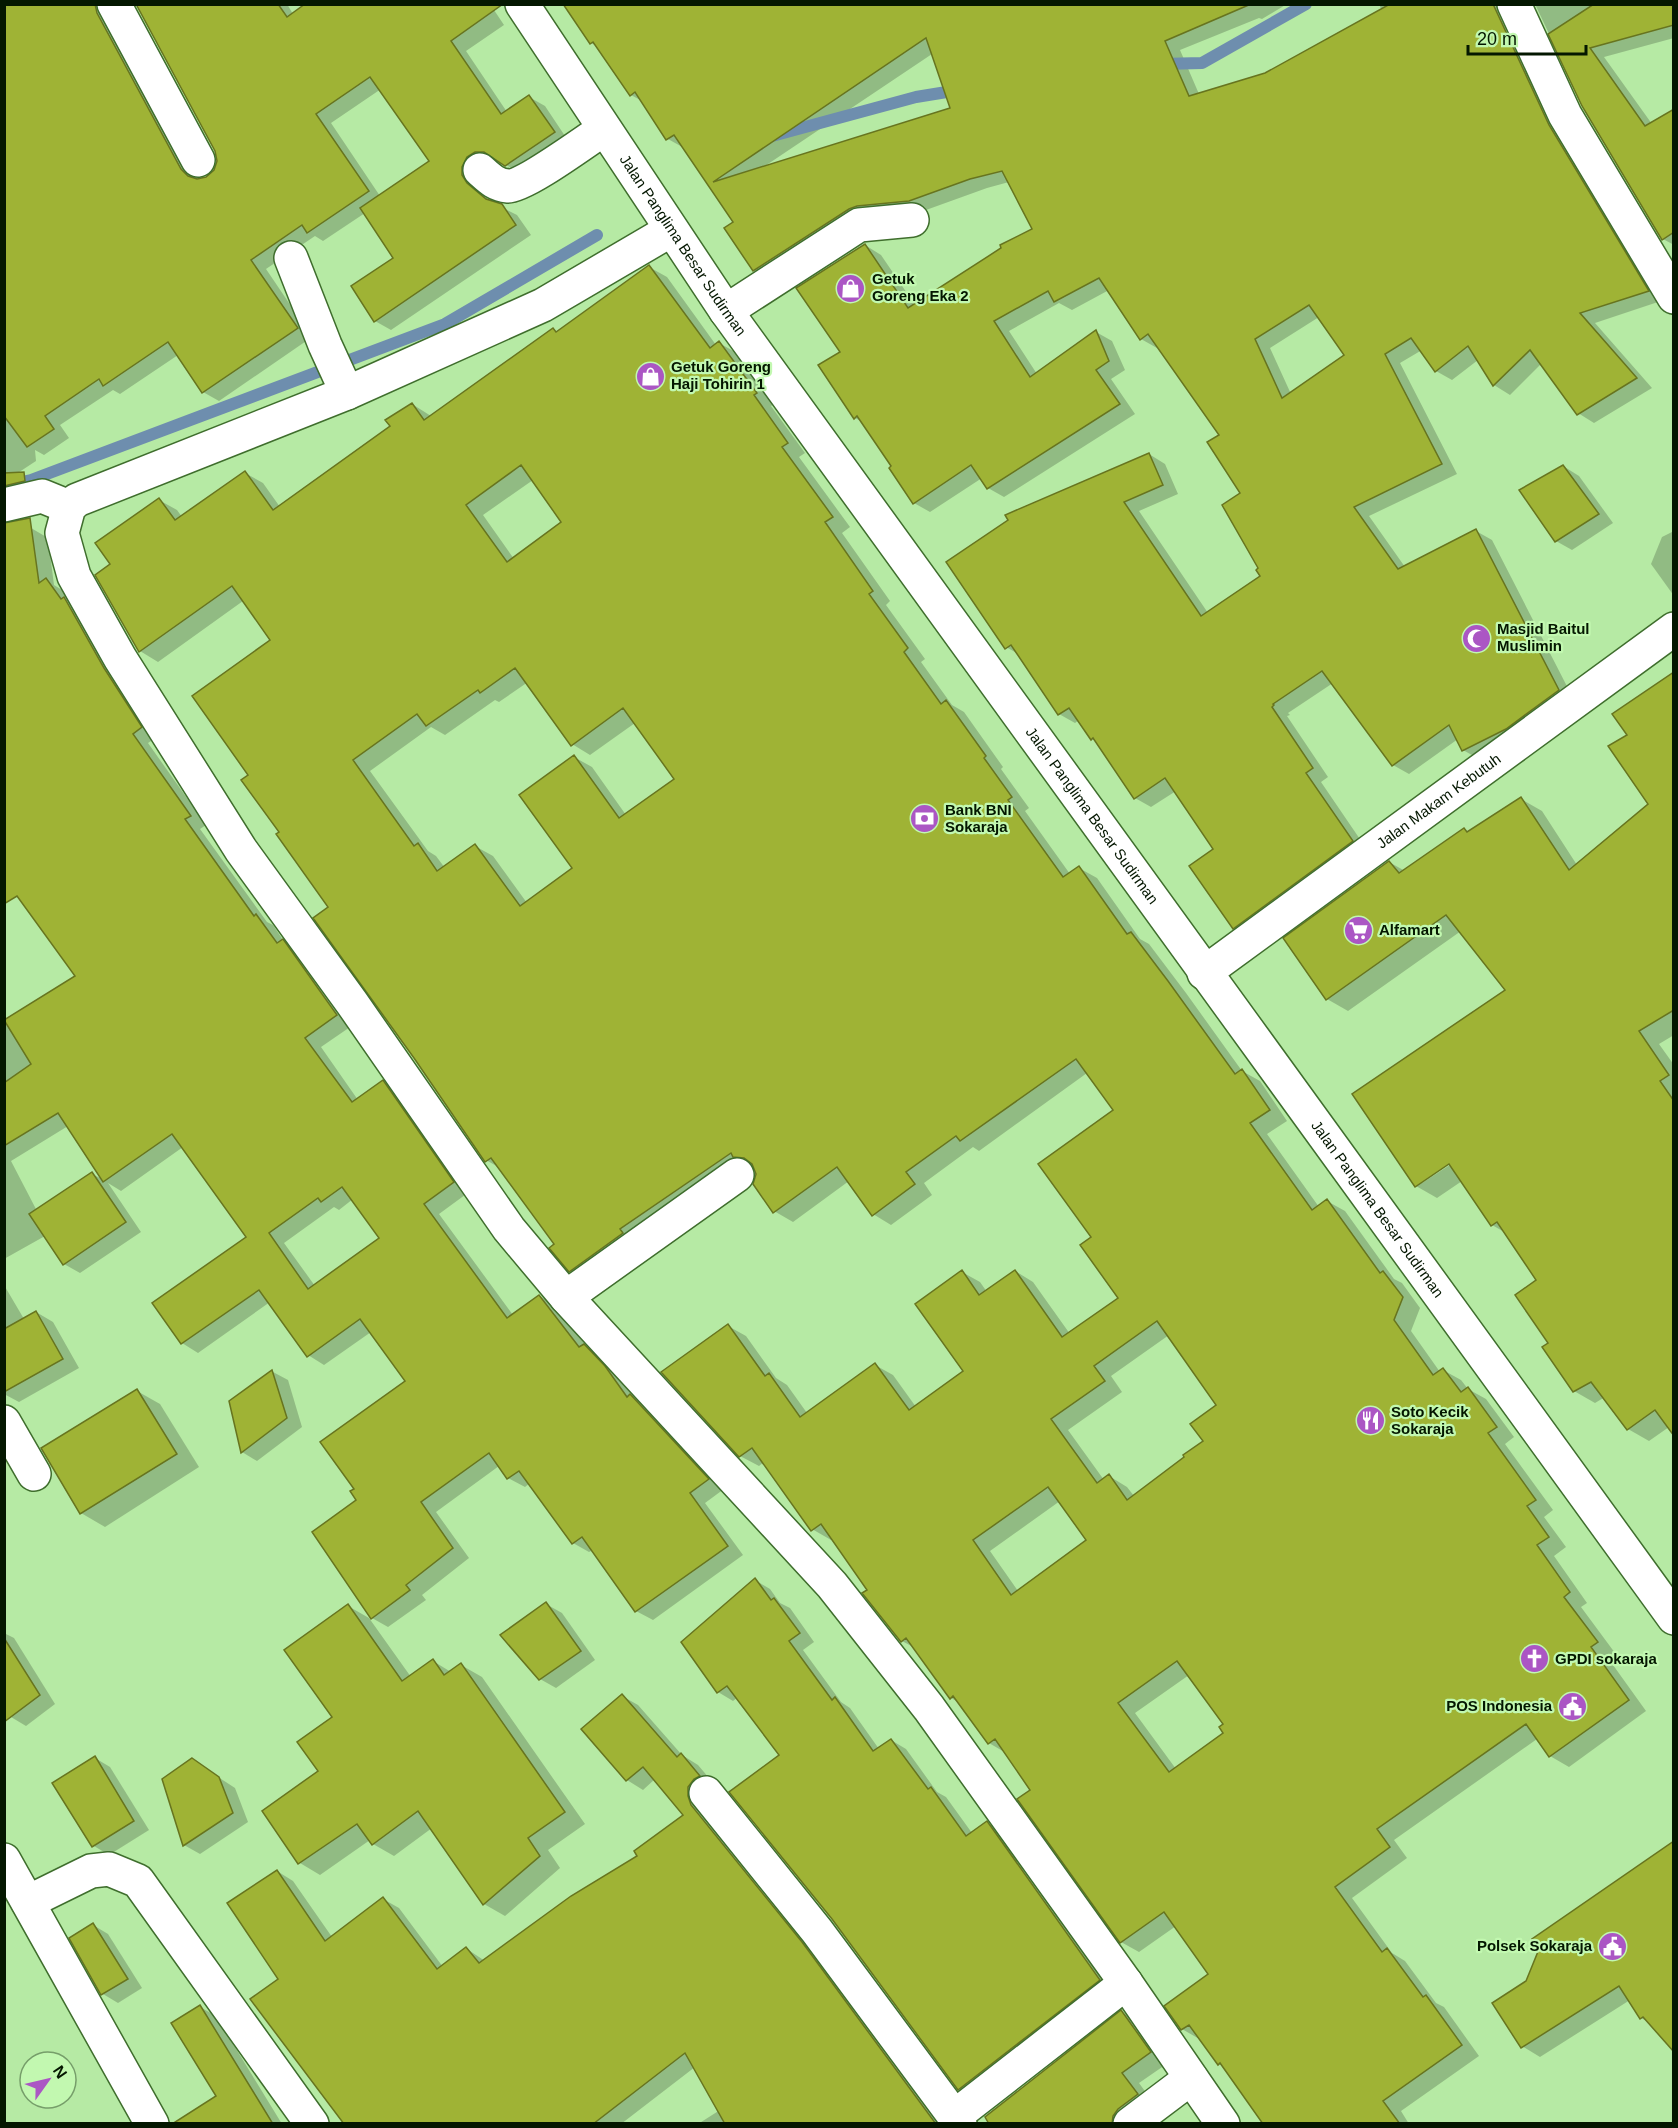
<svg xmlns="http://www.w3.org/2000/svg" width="1678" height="2128" viewBox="0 0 1678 2128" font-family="Helvetica,sans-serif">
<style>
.shadow{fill:#0003;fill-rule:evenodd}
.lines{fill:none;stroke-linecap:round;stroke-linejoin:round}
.stream{stroke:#6e8eae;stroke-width:12}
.building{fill:#9fb335;stroke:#67741f;stroke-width:1.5;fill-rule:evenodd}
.minor-casing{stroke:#3f6e2d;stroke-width:36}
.highway-casing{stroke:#3f6e2d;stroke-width:36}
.minor{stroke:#fff;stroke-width:33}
.highway{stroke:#fff;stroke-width:33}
.labels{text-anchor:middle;stroke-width:4.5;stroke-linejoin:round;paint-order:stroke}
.street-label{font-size:15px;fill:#041700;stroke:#c2f8b0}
.poi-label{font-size:15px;font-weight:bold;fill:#041700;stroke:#c2f8b0;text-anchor:start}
</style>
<rect width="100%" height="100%" fill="#b6eaa4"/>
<g class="shadow">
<path d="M4,4H113V23L197,179L207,178L215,171L218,161L216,151L137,4H287L293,14L490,4L504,25L466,51L507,112L529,97L545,106L569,142L521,174L498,160L490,161L477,185L483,195L493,203L517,215L531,235L391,330L375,321L395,258L365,213L323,241L315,236L266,269L312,337L219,401L203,392L178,355L120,394L113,390L60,425L69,438L44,455L35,450L36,461L4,482ZM381,89L431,161L380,196L331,123Z"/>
<path d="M565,4H1287L1262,19L1259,18L1180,50L1199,94L1266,75L1382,11L1379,4H1514L1664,300L1595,323L1652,388L1594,423L1578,413L1542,363L1510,395L1494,385L1478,360L1452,380L1436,371L1422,350L1400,363L1457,474L1369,516L1405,567L1476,531L1492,540L1574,700L1479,759L1463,750L1458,739L1409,774L1393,765L1333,683L1288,713L1290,715L1287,716L1328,777L1321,782L1368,851L1250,937L1234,928L1215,850L1176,791L1151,807L1135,798L1098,742L1092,739L1079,720L1075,723L1059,714L1020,655L1006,647L1149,454L1165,464L1178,494L1139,511L1208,613L1262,577L1242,494L1221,435L1159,347L1157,348L1141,339L1109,290L1072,310L1059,303L1009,331L1037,374L1096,332L1112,341L1125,370L1111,379L1135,414L1004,497L988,488L982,478L930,512L914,503L863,422L855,418L842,352L865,245L881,255L915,305L1034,230L1009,182L987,188L926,210L874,215L770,279L754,270L735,223L684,148L668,139L642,101L631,95L598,47L591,43ZM932,54L951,109L765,166ZM1319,317L1346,355L1291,394L1270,348Z"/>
<path d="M1535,4H1674V38L1604,57L1652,124L1674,110V245L1663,239L1583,106Z"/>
<path d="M649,267L667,277L716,345L719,343L737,353L774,404L771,406L805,453L799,457L850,527L842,533L890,601L886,605L925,659L921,662L952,705L964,712L1003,767L1001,769L1029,808L1025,811L1070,874L1079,868L1097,878L1140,939L1149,944L1186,993L1242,1071L1260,1081L1287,1121L1267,1134L1319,1207L1327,1201L1345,1211L1394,1279L1402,1283L1420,1308L1411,1331L1440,1372L1443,1370L1461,1380L1468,1389L1486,1399L1514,1437L1505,1444L1553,1510L1544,1517L1566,1547L1554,1556L1587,1603L1581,1607L1615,1653L1608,1658L1646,1711L1569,1767L1550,1756L1537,1739L1394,1840L1407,1858L1352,1898L1392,1953L1405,1961L1436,2003L1444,2007L1479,2056L1401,2111L1409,2124H1265L1224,2067L1219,2064L1201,2040L1182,2029L1166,2006L1210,1974L1176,1926L1139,1952L1121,1942L1032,1790L1006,1753L989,1743L960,1703L951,1698L915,1648L902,1641L833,1538L831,1540L812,1529L764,1462L759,1466L740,1456L728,1326L746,1336L776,1378L787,1385L807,1413L875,1365L893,1375L916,1407L965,1372L962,1272L980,1282L987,1292L1015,1271L1033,1282L1070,1334L1120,1298L1093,1238L1115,1110L1087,1073L979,1151L973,1147L924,1183L932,1195L891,1225L873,1214L849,1181L793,1222L774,1211L755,1167L748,1164L588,1281L570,1270L556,1244L500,1168L486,1160L415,1057L330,907L281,833L250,775L273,640L243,601L158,662L140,651L112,564L159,500L177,510L182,517L245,473L263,483L280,507L392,427L412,404L431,416L553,330L557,332ZM533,480L563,523L514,559L483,515ZM528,682L572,744L590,755L635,723L676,780L626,815L592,767L574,757V869L527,903L493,856L475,846L445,868L436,856L428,851L370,771L431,727L445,735L495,700L499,702ZM1169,1335L1218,1406L1205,1442L1134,1496L1127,1487L1109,1476L1104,1480L1068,1430L1122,1392L1111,1376ZM1060,1501L1088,1541L1018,1591L990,1551ZM1189,1675L1225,1725L1226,1733L1176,1769L1135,1713Z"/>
<path d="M1563,466L1579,476L1613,523L1572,550L1556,541Z"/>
<path d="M31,528L48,538L54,585L62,590L72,603L157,737L148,743L206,825L200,829L267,922L273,925L285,943L299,951L353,1025L321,1047L358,1100L383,1082L399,1092L469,1192L439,1214L513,1315L540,1296L556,1306L588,1348L600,1355L621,1377L637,1400L647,1405L724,1489L705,1503L743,1555L653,1620L636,1611L593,1550L589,1552L573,1543L530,1483L525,1487L508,1478L499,1466L436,1512L469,1558L422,1595L426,1600L388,1627L372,1618L356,1489L407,1381L371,1332L324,1365L308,1355L270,1302L198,1353L182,1343L248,1238L183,1147L121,1191L108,1183L141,1232L80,1273L64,1264L45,1236L4,1259V1022L77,976L90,877L4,891ZM68,1126L104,1180L92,1174L37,1211L11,1161ZM353,1199L381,1239L315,1286L284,1243L334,1207L339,1210Z"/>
<path d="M1674,531V596L1651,564L1662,537Z"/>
<path d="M1674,674V1035L1659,1044L1674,1065V1434L1669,1427L1649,1441L1628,1429L1605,1397L1595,1403L1574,1391L1550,1343L1538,1281L1506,1233L1492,1225L1462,1181L1437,1198L1416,1186L1507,990L1461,931L1348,1011L1327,999L1389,862L1405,871L1464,830L1468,832L1521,799L1542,811L1577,865L1650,804L1629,736ZM1454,1158L1456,1161L1422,1183V1180Z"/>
<path d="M4,1285L24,1319L36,1312L53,1322L79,1368L19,1402L4,1394Z"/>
<path d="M273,1372L288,1380L302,1427L257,1461L242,1452L231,1402Z"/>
<path d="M137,1391L160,1404L199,1467L105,1527L81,1513Z"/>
<path d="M755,1580L770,1589L780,1603L790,1608L814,1642L803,1650L841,1702L850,1708L879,1749L891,1740L906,1749L937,1792L946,1797L972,1833L987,1823L1002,1832L1114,1989L974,2098L959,2089L782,1755L738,1697L733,1701L718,1692Z"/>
<path d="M546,1604L562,1613L595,1660L556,1688L540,1679Z"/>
<path d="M348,1606L369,1618L411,1677L433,1661L451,1672L461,1665L482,1677L585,1824L548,1850L560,1868L505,1916L484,1904L432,1828L394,1856L373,1844L370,1840L320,1875L300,1863L334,1718Z"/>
<path d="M4,1633L14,1638L55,1704L26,1726L11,1717L4,1707Z"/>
<path d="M622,1696L638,1705L682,1755L698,1765L715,1785L944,2124H698L720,2110L695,2067L621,2124H346L280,1979L277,1871L293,1881L332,1937L383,1899L399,1908L443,1967L467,1949L485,1961L639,1857L685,1816L655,1779L643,1790L627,1780Z"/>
<path d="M95,1758L110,1767L149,1830L109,1855L94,1846L54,1783Z"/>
<path d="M192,1760L235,1788L248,1822L200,1854L184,1845L164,1780Z"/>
<path d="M1674,1843L1652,2024L1641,2018L1630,2000L1540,2057L1522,2046L1527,1982Z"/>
<path d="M93,1925L108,1934L142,1988L118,2003L103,1994L71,1938Z"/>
<path d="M200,2007L216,2016L282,2124H177L218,2096Z"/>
<path d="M1122,2012L1140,2023L1168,2063L1139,2083L1155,2105L1133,2124H991Z"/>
</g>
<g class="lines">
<g class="stream">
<path d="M1161,64L1202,63L1306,4"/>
<path d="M772,136L916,97L959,90"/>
<path d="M4,486L31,480L445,324L597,235"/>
</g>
</g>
<g class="building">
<path d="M4,4H95L97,13L181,169L188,176L197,179L206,177L214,170L217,161L215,151L136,4H278L287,17L305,4H503L451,41L501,114L529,95L555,132L505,166L484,152H475L467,157L462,167V175L467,183L486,199L502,204L516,225L374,322L351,286L393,258L360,208L429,161L370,77L316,114L369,191L307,233L302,225L251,260L298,328L202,393L168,342L103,386L99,379L45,416L54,429L27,447L4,416Z"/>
<path d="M563,4H1251L1165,41L1189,96L1265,73L1390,4H1493L1549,125L1649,291L1580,313L1637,378L1577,415L1530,350L1493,386L1468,346L1435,372L1411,338L1385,354L1442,464L1354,507L1398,569L1476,529L1559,690L1506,729L1462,751L1449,725L1392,766L1322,671L1273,704L1274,705L1272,707L1313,768L1306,773L1353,841L1233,929L1189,866L1213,849L1165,778L1134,799L1093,738L1091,740L1069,708L1058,715L1011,645L1005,649L946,562L1008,520L1005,515L1149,453L1163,485L1124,502L1201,616L1260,576L1256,570L1258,568L1222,505L1240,493L1207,442L1219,435L1148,334L1140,340L1099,278L1054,302L1048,291L994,321L1030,377L1096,330L1109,361L1096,370L1120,404L987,489L971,465L913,504L889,468L891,466L857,416L854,419L818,365L840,352L796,288L865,244L908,308L1001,248L1000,245L1032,229L1002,171L970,179L909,201L857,206L849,209L753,271L724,228L733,222L674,135L666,140L635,92L630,96L593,42L590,44ZM926,38L950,108L713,182ZM1309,305L1344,355L1282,398L1255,339Z"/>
<path d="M1594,4H1674V25L1590,48L1645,126L1674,109V232L1662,240L1582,106L1548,34Z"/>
<path d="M649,265L710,348L719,341L757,393L754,395L788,443L782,447L833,517L825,522L873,591L869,594L908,648L904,652L941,704L946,700L986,756L984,758L1012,797L1008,800L1063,877L1079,866L1127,934L1131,932L1168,981L1235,1074L1242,1069L1270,1110L1250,1123L1312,1210L1327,1199L1380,1273L1383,1271L1403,1297L1394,1320L1433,1375L1443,1368L1461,1392L1468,1387L1497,1427L1488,1433L1536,1500L1527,1506L1549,1537L1537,1545L1570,1592L1564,1597L1598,1642L1591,1647L1629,1700L1549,1757L1526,1724L1377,1829L1390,1847L1335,1887L1382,1952L1387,1948L1423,1997L1426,1995L1462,2045L1383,2101L1400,2124H1263L1220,2063L1218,2065L1189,2025L1181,2030L1164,2006L1208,1974L1164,1912L1120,1943L1017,1799L1030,1790L995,1739L988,1744L953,1696L950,1699L906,1638L901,1642L862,1593L867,1590L821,1524L811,1531L752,1448L739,1457L661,1372L728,1324L765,1376L769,1373L800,1417L875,1363L909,1410L963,1371L915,1304L962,1270L979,1295L1015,1270L1062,1337L1118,1298L1080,1245L1091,1237L1038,1164L1113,1110L1076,1059L960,1141L956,1136L906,1172L915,1184L872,1216L837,1167L773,1213L753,1184L756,1174L752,1164L744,1158L733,1157L731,1153L620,1229L623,1233L569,1272L549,1248L554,1244L491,1158L485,1162L414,1058L313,918L328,907L276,834L279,832L241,780L248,775L192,696L270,640L232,586L139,652L95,575L110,564L95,543L159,498L175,520L245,471L273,510L390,426L385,420L412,403L424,420L553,328L556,332ZM521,465L561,522L507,562L466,505ZM515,668L571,746L623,708L674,779L619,818L574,755L519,795L572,868L520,906L475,844L437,871L418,843L414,846L353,760L417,714L426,726L478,690L480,693ZM1157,1321L1216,1405L1190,1424L1203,1441L1183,1455L1184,1457L1127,1500L1109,1474L1097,1483L1051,1419L1105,1381L1094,1366ZM1048,1487L1086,1540L1011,1595L973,1540ZM1177,1661L1223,1724L1219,1727L1223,1733L1169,1772L1118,1703Z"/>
<path d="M1563,465L1599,514L1555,542L1519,490Z"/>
<path d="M24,472L25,481L4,486V473Z"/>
<path d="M30,518L39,583L46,578L61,599L64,597L104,668L142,727L133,734L191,816L185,819L254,916L256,914L277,943L283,939L337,1015L305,1038L352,1102L383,1080L454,1182L424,1204L507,1318L539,1295L579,1347L584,1344L605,1366L627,1397L630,1394L709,1479L690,1493L728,1546L635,1612L582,1537L572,1544L519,1471L507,1479L489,1453L421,1502L453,1548L406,1585L410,1590L371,1619L312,1532L356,1500L350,1491L354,1489L320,1442L405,1381L360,1319L307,1357L259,1290L181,1344L152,1303L246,1237L172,1134L103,1182L58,1113L4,1146V1083L31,1064L4,1020L75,976L17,896L4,904V523ZM342,1187L379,1238L308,1289L269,1233L318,1198L321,1202Z"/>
<path d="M1674,672V1010L1639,1031L1669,1075L1660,1081L1674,1101V1436L1655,1410L1627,1430L1591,1382L1573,1392L1542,1347L1548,1343L1515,1295L1536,1280L1497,1222L1491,1226L1449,1164L1415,1187L1352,1094L1505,990L1446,915L1326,1000L1283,938L1389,861L1399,873L1464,828L1467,832L1521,797L1569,870L1648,804L1608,746L1627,735L1612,714Z"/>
<path d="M92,1172L126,1222L63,1265L29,1214Z"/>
<path d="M36,1311L63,1359L4,1392V1329Z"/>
<path d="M272,1370L287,1418L241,1453L229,1401Z"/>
<path d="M137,1389L177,1454L80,1514L41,1448Z"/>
<path d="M755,1578L771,1600L774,1598L800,1633L789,1641L832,1700L835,1697L873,1751L891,1739L928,1789L931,1787L966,1836L987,1821L1100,1980L958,2090L832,1919L729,1792L779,1755L727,1686L717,1693L681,1642Z"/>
<path d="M546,1602L581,1651L539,1680L500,1635Z"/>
<path d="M348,1604L402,1681L433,1659L444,1675L461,1663L565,1812L528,1838L540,1856L483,1905L418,1811L372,1845L357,1824L298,1864L262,1811L318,1771L297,1742L332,1717L284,1650Z"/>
<path d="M4,1638L40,1695L4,1722Z"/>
<path d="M622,1694L677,1757L681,1753L700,1776L694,1779L688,1787V1796L691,1805L802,1942L936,2124H725L685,2053L593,2124H344L250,1999L278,1979L227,1903L277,1870L325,1941L383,1897L437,1969L466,1947L479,1963L571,1896L637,1856L634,1851L683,1815L643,1767L626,1781L581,1729Z"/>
<path d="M95,1756L134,1821L92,1847L52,1783Z"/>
<path d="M192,1758L219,1777L233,1813L183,1846L162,1779Z"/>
<path d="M1674,1841V2052L1643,2017L1640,2019L1619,1986L1521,2048L1492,2003L1526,1981L1539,1949L1532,1939Z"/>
<path d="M93,1923L128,1979L101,1995L69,1938Z"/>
<path d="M200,2005L273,2124H172L216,2096L171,2023Z"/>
<path d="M1121,2010L1151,2052L1122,2073L1138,2094L1118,2109L1113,2116L1112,2124H989L985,2117Z"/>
</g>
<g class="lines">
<defs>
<g id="minor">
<path d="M114,4L198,160"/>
<path d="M1514,4L1565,115L1674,297"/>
<path d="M480,170C489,178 495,185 508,186C525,186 587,140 604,129"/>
<path d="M671,230L543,305L347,393L77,500L69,507L62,533L74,576L120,658L241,850L352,1003L509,1229L566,1297L832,1585L929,1708L1126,1983L1223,2124"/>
<path d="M291,258L325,345L347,393"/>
<path d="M726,311L859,225L912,220"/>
<path d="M4,505L42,496L69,507"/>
<path id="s1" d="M1204,973L1674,629"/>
<path d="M566,1297L737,1175"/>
<path d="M4,1422L34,1474"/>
<path d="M706,1793L817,1931L960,2124"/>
<path d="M4,1860L152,2124"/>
<path d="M28,1902L91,1871L109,1869L138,1881L312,2124"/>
<path d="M955,2116L1126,1983"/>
<path d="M1130,2124L1191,2078"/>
</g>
<g id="highway">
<path id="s2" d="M522,4L726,311L1674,1618"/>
</g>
</defs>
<use href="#minor" class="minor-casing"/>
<use href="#highway" class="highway-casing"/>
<use href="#minor" class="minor"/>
<use href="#highway" class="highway"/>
</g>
<defs>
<symbol id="shop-disc" viewBox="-11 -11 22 22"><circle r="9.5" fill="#ab56c4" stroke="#c2f8b0"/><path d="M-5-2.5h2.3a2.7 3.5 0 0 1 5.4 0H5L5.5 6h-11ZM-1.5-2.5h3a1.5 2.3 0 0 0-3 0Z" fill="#fff"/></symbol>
<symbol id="mosque-disc" viewBox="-11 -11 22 22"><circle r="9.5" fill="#ab56c4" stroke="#c2f8b0"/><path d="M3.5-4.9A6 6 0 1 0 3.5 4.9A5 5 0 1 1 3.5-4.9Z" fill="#fff"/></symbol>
<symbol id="bank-disc" viewBox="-11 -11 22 22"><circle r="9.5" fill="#ab56c4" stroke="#c2f8b0"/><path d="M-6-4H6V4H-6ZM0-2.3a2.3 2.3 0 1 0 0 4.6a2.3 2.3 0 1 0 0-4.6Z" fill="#fff"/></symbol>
<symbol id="supermarket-disc" viewBox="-11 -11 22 22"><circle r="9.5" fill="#ab56c4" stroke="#c2f8b0"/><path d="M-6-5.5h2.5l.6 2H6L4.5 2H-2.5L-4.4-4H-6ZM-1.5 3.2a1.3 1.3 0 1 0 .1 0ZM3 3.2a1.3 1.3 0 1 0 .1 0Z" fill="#fff"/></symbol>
<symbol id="restaurant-disc" viewBox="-11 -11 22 22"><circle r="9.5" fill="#ab56c4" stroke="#c2f8b0"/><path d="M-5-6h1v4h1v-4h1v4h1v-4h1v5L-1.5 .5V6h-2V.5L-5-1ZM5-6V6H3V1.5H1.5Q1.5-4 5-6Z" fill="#fff"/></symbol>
<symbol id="church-disc" viewBox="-11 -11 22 22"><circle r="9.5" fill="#ab56c4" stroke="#c2f8b0"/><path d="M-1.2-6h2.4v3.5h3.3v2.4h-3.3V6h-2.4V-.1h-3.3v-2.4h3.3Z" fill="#fff"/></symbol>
<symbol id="civic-disc" viewBox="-11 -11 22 22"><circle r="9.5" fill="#ab56c4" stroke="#c2f8b0"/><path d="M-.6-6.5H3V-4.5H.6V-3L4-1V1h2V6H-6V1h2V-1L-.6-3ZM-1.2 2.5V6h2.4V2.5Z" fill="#fff"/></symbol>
</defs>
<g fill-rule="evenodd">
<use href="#shop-disc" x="834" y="272" width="33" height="33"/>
<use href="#shop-disc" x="634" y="360" width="33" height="33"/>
<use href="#mosque-disc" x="1460" y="622" width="33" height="33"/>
<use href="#bank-disc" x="908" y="802" width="33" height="33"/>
<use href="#supermarket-disc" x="1342" y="914" width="33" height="33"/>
<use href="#restaurant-disc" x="1354" y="1404" width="33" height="33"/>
<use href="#church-disc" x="1518" y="1642" width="33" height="33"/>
<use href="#civic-disc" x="1556" y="1690" width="33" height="33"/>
<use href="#civic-disc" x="1596" y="1930" width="33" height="33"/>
</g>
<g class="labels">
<g class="street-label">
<text dy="5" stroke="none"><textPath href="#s2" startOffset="290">Jalan Panglima Besar Sudirman</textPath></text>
<text dy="5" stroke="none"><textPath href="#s1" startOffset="291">Jalan Makam Kebutuh</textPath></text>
<text dy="5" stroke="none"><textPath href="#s2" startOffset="992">Jalan Panglima Besar Sudirman</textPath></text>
<text dy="5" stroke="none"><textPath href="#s2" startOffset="1478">Jalan Panglima Besar Sudirman</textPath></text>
</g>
<g class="poi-label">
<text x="872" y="284">Getuk<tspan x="872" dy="17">Goreng Eka 2</tspan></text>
<text x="671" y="372">Getuk Goreng<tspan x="671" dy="17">Haji Tohirin 1</tspan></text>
<text x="1497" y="634">Masjid Baitul<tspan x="1497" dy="17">Muslimin</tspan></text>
<text x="945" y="815">Bank BNI<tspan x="945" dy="17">Sokaraja</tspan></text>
<text x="1379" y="935">Alfamart</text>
<text x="1391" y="1417">Soto Kecik<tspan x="1391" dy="17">Sokaraja</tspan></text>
<text x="1555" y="1664">GPDI sokaraja</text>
<text x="1552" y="1711" text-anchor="end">POS Indonesia</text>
<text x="1592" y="1951" text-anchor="end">Polsek Sokaraja</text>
</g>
</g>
<rect width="1678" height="2128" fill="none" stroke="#041700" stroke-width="12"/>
<g transform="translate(48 2080) rotate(56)"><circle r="28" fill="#c2f8b0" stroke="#769e6a" stroke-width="1.5"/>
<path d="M0-4.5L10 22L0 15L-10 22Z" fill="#ab56c4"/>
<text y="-9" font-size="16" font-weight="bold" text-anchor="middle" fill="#041700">N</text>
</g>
<path d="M1468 45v9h118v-9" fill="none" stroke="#041700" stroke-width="3"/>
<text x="1477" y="45" font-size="18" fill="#041700" stroke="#c2f8b0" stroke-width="4.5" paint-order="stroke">20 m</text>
</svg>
